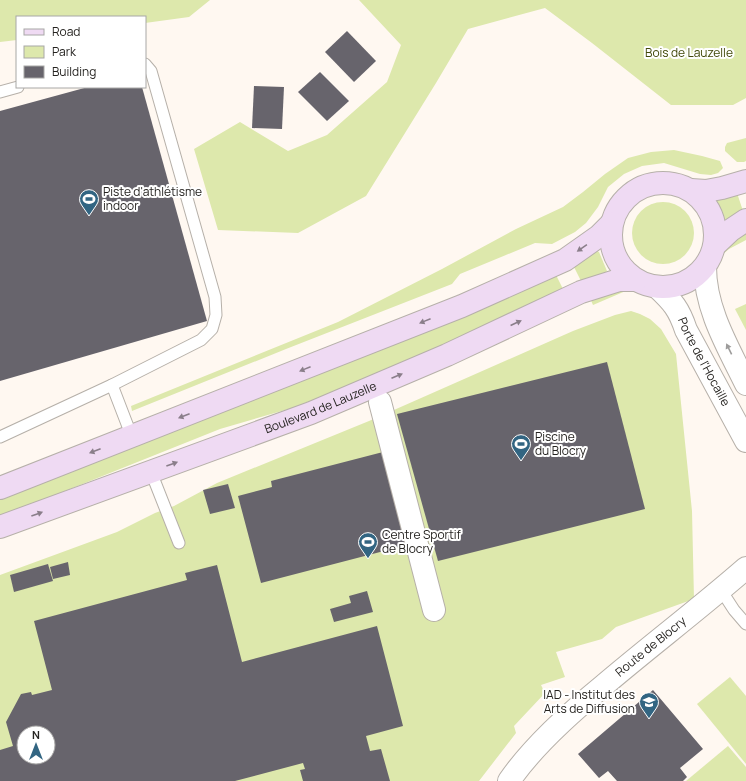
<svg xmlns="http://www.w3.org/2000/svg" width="746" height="781" viewBox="0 0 746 781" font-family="Manrope,sans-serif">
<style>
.green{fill:#dde8ac;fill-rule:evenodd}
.building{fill:#67646c;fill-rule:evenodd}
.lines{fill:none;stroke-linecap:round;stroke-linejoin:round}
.lane-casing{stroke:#b6b0a9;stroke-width:13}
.street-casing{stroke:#b6b0a9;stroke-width:24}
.secondary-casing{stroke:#b6b0a9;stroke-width:24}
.lane{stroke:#fff;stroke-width:11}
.street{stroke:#fff;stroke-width:22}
.secondary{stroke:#efdaf3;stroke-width:22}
.oneway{fill:#8a7e8a}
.oneway2{fill:#9d9c9b}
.labels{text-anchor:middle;stroke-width:4;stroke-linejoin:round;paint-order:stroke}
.park-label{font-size:12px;fill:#42490a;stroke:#fff}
.poi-label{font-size:12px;fill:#252320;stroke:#fff;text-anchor:start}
.street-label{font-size:12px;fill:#252320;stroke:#fff}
</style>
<rect width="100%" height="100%" fill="#fff8f1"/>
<g class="green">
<path d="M0,0H210L189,17L145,23V17H17V40L0,42Z"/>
<path d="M359,0H746V98L733,105H671L592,43L545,8L468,29L436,83L366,196L298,233L218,230L194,149L240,122L288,151L327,135L387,82L401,45Z"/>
<path d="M746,138V161L744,162H737L725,151V147L727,143Z"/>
<path d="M674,150L702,156L720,161L723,168L718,173L711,175L700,174L664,163L642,166L624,174L608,187L598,207L586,223L575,232L552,244L535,243L460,274L452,284L286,349L132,411L131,406L338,322L442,269L516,229L563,207L583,192L605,174L628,158L651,152Z"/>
<path d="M736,190L743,211L727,220L723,219L714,200Z"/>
<circle cx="663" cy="233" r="31"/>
<path d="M746,230V240L729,249L722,255L724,248Z"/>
<path d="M595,250L599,252L607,271L603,276L582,283L571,261Z"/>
<path d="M555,273L565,293L330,397L220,429L0,517V499L417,332L510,297Z"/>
<path d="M602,290H628L593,305L589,296Z"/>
<path d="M746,304V330L735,309Z"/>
<path d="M631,311L640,314L650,319L661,329L676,354L692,511L694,599L616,627L602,639L556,652L565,677L541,685L545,693L514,726L516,733L479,781H0V575L117,532L155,513L174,506L217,483L369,421L573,331L615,315ZM24,733H48V757H24Z"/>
<path d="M730,677L746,696V764L697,704Z"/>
<path d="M728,746L746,767V781H686Z"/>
</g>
<g class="building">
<path d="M347,31L376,61L354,82L325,52Z"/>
<path d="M320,72L349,101L327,121L298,92Z"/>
<path d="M254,86L284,87L282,129L252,128Z"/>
<path d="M88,87H142L207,321L0,381V111Z"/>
<path d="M607,362L645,509L438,561L397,414Z"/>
<path d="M383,452L407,545L261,583L238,496L272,487L271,481Z"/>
<path d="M228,484L235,508L210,514L203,490Z"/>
<path d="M68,562L70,575L53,579L50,567Z"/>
<path d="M48,564L53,581L14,592L10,575Z"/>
<path d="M217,565L242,662L377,626L403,726L366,736L370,751L381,749L390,781H303L300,770L305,769L303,763L235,781H0V750L13,746L6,722L21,694L31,692L32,695L52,690L34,621L187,580L185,573ZM24,733H48V757H24Z"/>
<path d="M367,591L373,612L334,622L330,609L351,603L349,596Z"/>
<path d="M653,690L703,749L680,768L687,777L683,781H617L608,771L599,778L578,754Z"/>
</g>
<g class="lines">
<defs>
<g id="lane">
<path d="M0,92L18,87"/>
<path d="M112,385L201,340L212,329L216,315L215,297L151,71L145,64"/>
<path d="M0,437L112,385L132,437"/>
<path d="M151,472L179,543"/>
<path d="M721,590L734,610L746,624"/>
</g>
<g id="street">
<path d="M705,267C705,309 728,347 746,384"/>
<path id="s1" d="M657,287C673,302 679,309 686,330L746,441"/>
<path d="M380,402L434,610"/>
<path id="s2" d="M509,781C533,746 570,713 603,686C650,646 699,609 746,568"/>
</g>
<g id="secondary">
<circle cx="663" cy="235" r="52"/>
<path d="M691,190L706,191L722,188L746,181"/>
<path d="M715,245L731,230L746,220"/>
<path d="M0,488L462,306L565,260L599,236L612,223"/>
<path id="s3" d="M0,527L311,413L447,355L581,292L619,280H636"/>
</g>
</defs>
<use href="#lane" class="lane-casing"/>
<use href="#street" class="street-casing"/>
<use href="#secondary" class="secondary-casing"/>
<use href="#lane" class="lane"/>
<use href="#street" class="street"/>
<use href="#secondary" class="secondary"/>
</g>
<defs><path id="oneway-solid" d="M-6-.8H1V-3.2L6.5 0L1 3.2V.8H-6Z"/></defs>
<g class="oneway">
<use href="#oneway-solid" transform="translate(582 248) rotate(145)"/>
<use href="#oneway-solid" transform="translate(425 321) rotate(158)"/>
<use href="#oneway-solid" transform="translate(516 323) rotate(-25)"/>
<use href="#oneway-solid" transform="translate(305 369) rotate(158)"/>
<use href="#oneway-solid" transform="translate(397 376) rotate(-23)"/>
<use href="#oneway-solid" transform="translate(184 416) rotate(159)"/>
<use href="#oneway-solid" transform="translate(95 451) rotate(159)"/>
<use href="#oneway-solid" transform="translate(172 464) rotate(-20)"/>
<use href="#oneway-solid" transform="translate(37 514) rotate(-20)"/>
</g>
<use class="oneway2" href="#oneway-solid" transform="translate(729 349) rotate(-116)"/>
<defs>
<symbol id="stadium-pin" viewBox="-11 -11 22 30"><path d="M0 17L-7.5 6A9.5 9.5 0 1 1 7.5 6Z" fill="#326582" stroke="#fff"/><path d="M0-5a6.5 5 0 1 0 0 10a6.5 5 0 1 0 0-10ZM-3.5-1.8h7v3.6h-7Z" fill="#fff"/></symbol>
<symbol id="school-pin" viewBox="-11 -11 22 30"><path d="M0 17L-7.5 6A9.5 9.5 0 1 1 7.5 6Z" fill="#326582" stroke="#fff"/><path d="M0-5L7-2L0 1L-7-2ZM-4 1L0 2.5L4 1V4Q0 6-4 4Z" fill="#fff"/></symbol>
</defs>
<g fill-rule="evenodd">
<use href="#stadium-pin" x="78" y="188" width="22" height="30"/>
<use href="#stadium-pin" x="510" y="433" width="22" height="30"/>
<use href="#stadium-pin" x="357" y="531" width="22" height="30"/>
<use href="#school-pin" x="638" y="691" width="22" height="30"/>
</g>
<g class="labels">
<g class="park-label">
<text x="689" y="57">Bois de Lauzelle</text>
</g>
<g class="poi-label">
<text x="103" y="196">Piste d'athlétisme<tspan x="103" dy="14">indoor</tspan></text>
<text x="535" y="441">Piscine<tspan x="535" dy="14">du Blocry</tspan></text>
<text x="382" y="539">Centre Sportif<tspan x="382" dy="14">de Blocry</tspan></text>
<text x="635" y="699" text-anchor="end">IAD - Institut des<tspan x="635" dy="14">Arts de Diffusion</tspan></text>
</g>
<g class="street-label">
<text dy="4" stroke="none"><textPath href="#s1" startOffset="89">Porte de l'Hocaille</textPath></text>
<text dy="4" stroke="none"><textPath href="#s3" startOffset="342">Boulevard de Lauzelle</textPath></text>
<text dy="4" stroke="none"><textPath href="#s2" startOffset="196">Route de Blocry</textPath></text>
</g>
</g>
<rect x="16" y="16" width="130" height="72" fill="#ffffff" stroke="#a8a7a6"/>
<rect x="24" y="29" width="20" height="6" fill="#efdaf3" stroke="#a8a7a6"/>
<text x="52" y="36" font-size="12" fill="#252320">Road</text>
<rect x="24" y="46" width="20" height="12" fill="#dde8ac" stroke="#a8a7a6"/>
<text x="52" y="56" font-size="12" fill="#252320">Park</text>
<rect x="24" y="66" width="20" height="12" fill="#67646c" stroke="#a8a7a6"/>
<text x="52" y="76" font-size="12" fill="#252320">Building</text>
<g transform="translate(36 745)"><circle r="19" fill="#ffffff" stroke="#a8a7a6"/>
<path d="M0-3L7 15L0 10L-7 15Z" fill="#326582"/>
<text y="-6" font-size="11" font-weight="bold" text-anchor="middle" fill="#252320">N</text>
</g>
</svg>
